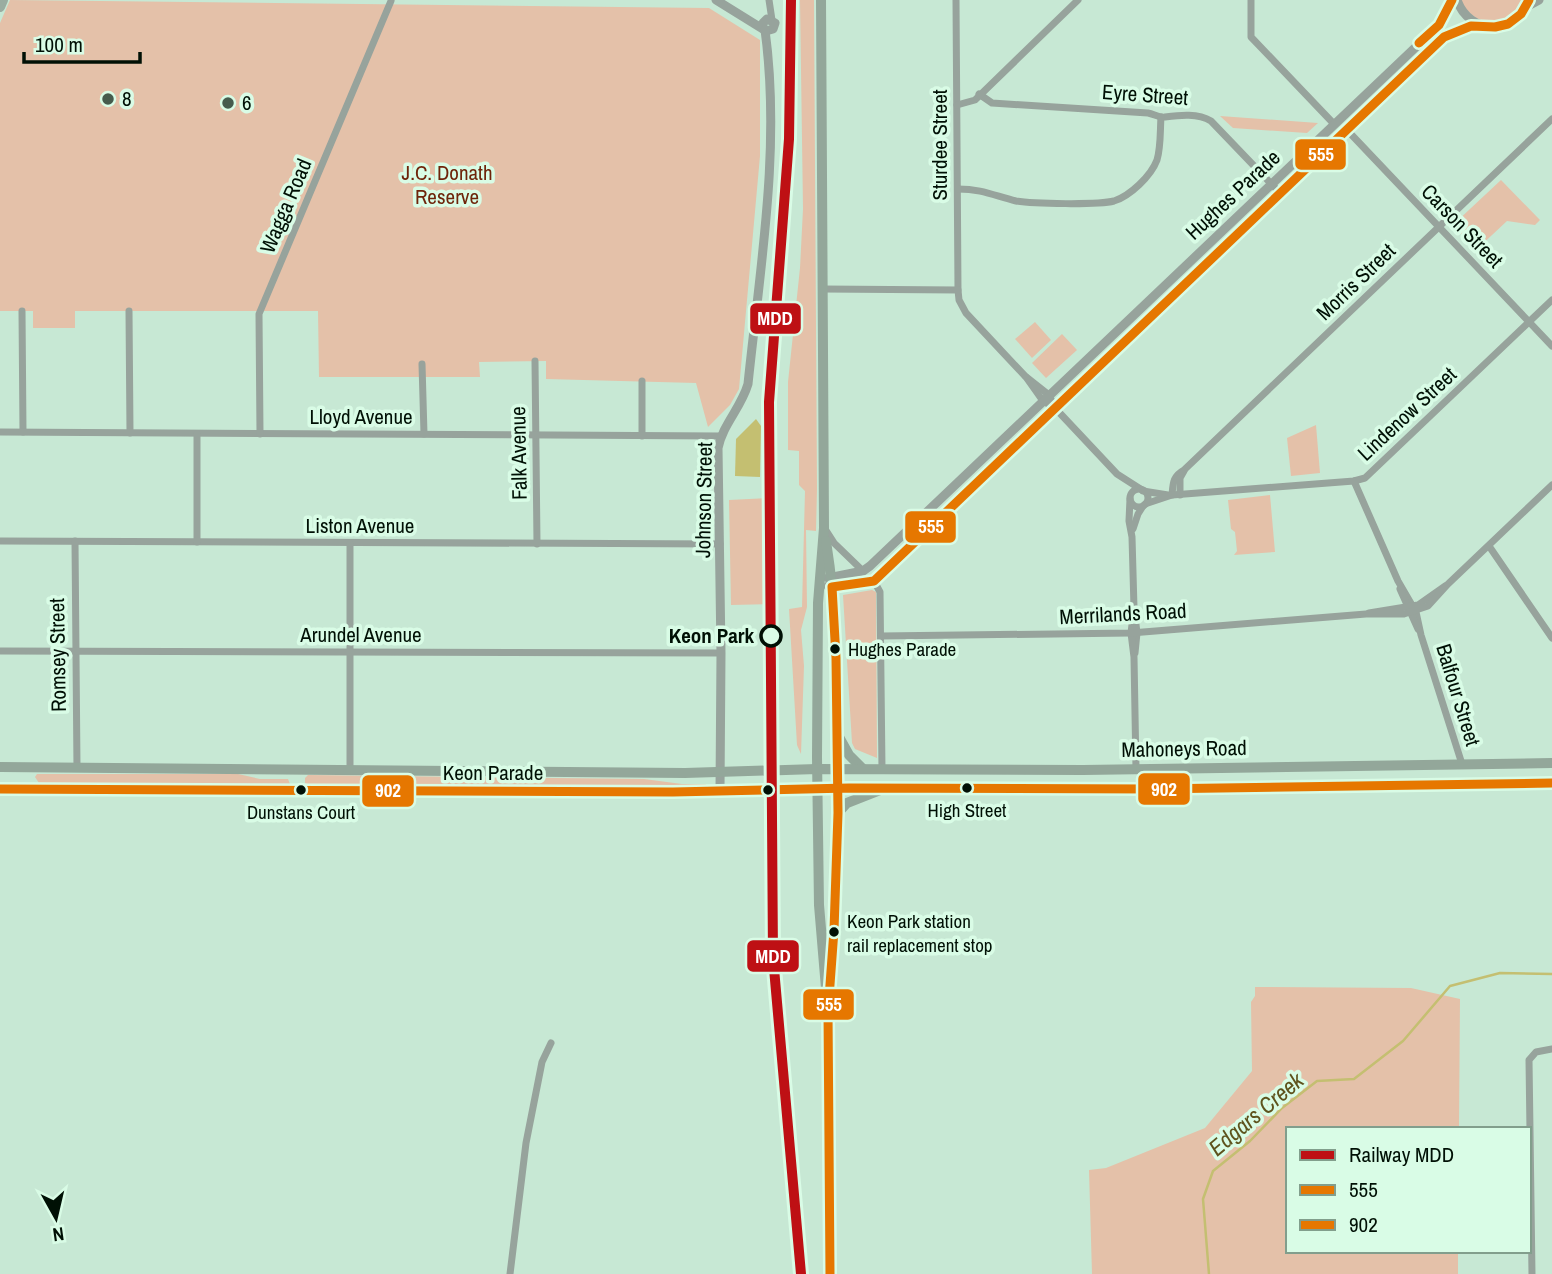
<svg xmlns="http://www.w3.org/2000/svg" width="1552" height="1274" viewBox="0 0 1552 1274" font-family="'Archivo Narrow',sans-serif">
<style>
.green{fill:#e4c1a9}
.water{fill:#c4bf71}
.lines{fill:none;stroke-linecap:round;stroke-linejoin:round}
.stream{stroke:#c4bf71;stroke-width:2.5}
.minor{stroke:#97a39c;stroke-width:7}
.tertiary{stroke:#97a39c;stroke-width:9}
.secondary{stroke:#9aada1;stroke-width:10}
.primary{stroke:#93a79a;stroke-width:10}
.bus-1-casing{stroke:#d9fce6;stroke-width:14}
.bus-2-casing{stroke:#d9fce6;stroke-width:14}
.bus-1{stroke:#e67700;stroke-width:9}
.bus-2{stroke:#e67700;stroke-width:9}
.rail-1-casing{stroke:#d9fce6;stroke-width:16}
.rail-1{stroke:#be1014;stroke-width:10}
.poi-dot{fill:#465c4d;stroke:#d9fce6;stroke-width:2.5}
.stop-dot{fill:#d9fce6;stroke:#001005;stroke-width:3.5}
.bus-dot{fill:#001005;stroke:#d9fce6;stroke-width:2.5}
.labels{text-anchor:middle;stroke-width:7;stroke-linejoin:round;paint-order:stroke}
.bus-label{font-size:19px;fill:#001005;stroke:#d9fce6;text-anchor:start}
.street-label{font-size:21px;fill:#001005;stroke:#d9fce6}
.poi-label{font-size:21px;fill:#001005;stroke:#d9fce6;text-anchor:start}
.park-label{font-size:21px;fill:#6e240a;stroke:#d9fce6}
.stop-label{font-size:21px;font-weight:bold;fill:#001005;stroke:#d9fce6;text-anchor:end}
.water-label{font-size:23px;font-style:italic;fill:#5e531d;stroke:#d9fce6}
.line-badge{stroke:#d9fce6;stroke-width:2.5}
.badge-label{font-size:19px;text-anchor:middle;font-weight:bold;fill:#fff}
</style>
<rect width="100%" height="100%" fill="#c7e8d4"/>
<g class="green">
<path d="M10,0L709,8L760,40V156L739,389L730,405L708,427L696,383L546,379V361L479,362L480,377H319L318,311H75V328H33V311H0V23Z"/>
<path d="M800,0H814L817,489L816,531L806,530L807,607L801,630L804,666L801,754L797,745L789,609L802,607L805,491L799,485V451L788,450V382L800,268L803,209Z"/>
<path d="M1460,0H1526C1512,33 1475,29 1460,0Z"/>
<path d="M1220,116L1318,123L1307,133L1233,128Z"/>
<path d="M1501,180L1540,220L1535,225L1507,221L1476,250L1456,229L1455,223Z"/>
<path d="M1035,322L1051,340L1032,358L1015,339Z"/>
<path d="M1062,334L1077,350L1046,378L1032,363Z"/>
<path d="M1316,425L1320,473L1291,476L1287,438Z"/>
<path d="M1270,495L1275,552L1234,555L1237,551L1235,532L1231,529L1228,500Z"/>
<path d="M769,498L770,604L731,605L729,500Z"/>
<path d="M872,590L876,592V597L877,758L855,749L852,743L843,595Z"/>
<path d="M37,774H238L260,779H288L290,784L286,786L39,783L35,777Z"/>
<path d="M308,775L644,779L682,784H706V787H353L309,785L305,783V778Z"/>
<path d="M1255,987L1411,988L1460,999L1459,1129H1288V1251H1458V1274H1092L1089,1170L1106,1168L1205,1128L1252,1071L1251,1002L1255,996Z"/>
</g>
<path class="water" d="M756,419L761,426L760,477L735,476L736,439Z"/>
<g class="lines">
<path class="stream" d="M1209,1274L1203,1199L1213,1171L1250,1141L1282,1108L1317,1081L1354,1079L1403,1041L1450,986L1500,973L1552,974"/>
<g class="minor">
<path d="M769,0L772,20"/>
<path d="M956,0L958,290"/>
<path d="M1251,0V37L1334,124"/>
<path d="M979,94L992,103L1148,113C1154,114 1159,118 1165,117C1180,115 1198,113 1211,121L1280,193"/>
<path d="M957,105L975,100L1078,0"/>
<path d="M1347,130L1552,346"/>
<path d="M958,189C982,189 995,196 1016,201C1033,204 1099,205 1114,201C1130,196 1151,176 1157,160C1161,147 1160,131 1161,117"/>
<path d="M823,289L958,290L959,300L966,313L1025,376L1049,395L1055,408"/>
<path d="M22,311L23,432"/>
<path d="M129,311L130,433"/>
<path d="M535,361L537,544"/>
<path d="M422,364L424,434"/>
<path d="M1026,377L1043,401L1055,408L1117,474L1142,490"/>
<path d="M642,381V436"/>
<path d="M0,432L721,436"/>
<path d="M260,434L259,314L391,1"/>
<path d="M1354,481L1398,581L1416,612L1421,635L1462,764"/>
<circle cx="1139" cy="498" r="9"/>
<path d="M1143,491L1168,495"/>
<path d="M1172,495C1173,483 1173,476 1184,470L1552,119"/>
<path d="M1180,495V478L1184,471"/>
<path d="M1130,499L1129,521L1132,537L1134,608L1137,633L1135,653"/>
<path d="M1145,504L1172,495L1354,481L1365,478L1552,300"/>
<path d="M825,529L834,543L863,571"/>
<path d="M1133,529L1138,514L1143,506"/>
<path d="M0,541L720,544"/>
<path d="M75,541L77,768"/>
<path d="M197,542V434"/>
<path d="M1489,546L1552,638"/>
<path d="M874,581L880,592L882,769"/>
<path d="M1400,589L1418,629"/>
<path d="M1134,608L1131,633L1134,657L1136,769"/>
<path d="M1369,613L1418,605L1445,586"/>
<path d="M881,636L1131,633L1366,614H1404L1428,606L1448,584L1552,485"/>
<path d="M0,651L721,653"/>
<path d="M350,769V544"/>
<path d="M510,1274L526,1143L542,1062L551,1043"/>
<path d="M1532,1274L1529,1060L1536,1052L1552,1049"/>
</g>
<g class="tertiary">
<path d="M716,0L766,31L773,29L775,23L767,19L763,23V28"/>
<path d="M1457,0C1469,35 1516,36 1529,0"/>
<path d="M1526,7L1539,0"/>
<path d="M828,578L863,571L870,566L1439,25L1452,0"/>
<path d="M828,586H846L874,581L1444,37L1457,30L1480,25"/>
<path d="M720,791L721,653L718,448C723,424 741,408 748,384C760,268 781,147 765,30"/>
</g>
<path class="secondary" d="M0,7L3,0"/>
<g class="primary">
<path d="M821,0L824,528L818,603L817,757L819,905L828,1012L830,1274"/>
<path d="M826,541C838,615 838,692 837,766C837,837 836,906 830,976"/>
<path d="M839,737L849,755L863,769"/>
<path d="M0,767L685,773L817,769L1083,770L1552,763"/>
<path d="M0,789L673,792L849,788L1152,789L1552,783"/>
<path d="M838,813L847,803L880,790"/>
</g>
<defs>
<g id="bus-1">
<path d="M1419,43L1439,25L1452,0"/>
<path d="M830,1274L828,1012L834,930L838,813L836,658L832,587L874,581L1444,37L1471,26L1495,27L1508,24L1521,14L1529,0"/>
</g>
<path id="bus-2" d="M0,789L673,792L849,788L1152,789L1552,783"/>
</defs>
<use href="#bus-1" class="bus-1-casing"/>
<use href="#bus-2" class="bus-2-casing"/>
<use href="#bus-1" class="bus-1"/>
<use href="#bus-2" class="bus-2"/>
<defs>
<path id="rail-1" d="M791,0L789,139L769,402L773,957L801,1274"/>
</defs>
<use href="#rail-1" class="rail-1-casing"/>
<use href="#rail-1" class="rail-1"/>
</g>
<g class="poi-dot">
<circle cx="108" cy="99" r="7"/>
<circle cx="228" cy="103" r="7"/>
</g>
<circle class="stop-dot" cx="771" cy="636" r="10"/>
<g class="bus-dot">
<circle cx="835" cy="649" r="6"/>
<circle cx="967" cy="788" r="6"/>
<circle cx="301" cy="790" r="6"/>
<circle cx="768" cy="790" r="6"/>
<circle cx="834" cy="932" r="6"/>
</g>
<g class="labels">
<g class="bus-label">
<text x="848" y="656">Hughes Parade</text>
<text x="967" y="817" text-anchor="middle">High Street</text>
<text x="301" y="819" text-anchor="middle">Dunstans Court</text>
<text x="847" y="928">Keon Park station<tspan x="847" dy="24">rail replacement stop</tspan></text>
</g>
<g class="street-label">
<text transform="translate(1145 95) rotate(4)" y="7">Eyre Street</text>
<text transform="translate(940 145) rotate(-90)" y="7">Sturdee Street</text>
<text transform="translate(1233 195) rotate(-43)" y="7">Hughes Parade</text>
<text transform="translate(286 206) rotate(-67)" y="7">Wagga Road</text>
<text transform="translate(1462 226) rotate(46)" y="7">Carson Street</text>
<text transform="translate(1356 282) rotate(-44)" y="7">Morris Street</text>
<text transform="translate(1407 414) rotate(-43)" y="7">Lindenow Street</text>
<text x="361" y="424">Lloyd Avenue</text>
<text transform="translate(519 453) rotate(-91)" y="7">Falk Avenue</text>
<text transform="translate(704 500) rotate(-89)" y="7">Johnson Street</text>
<text x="360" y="533">Liston Avenue</text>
<text transform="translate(1123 614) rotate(-3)" y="7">Merrilands Road</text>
<text x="361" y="642">Arundel Avenue</text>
<text transform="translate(58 655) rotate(-91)" y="7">Romsey Street</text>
<text transform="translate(1458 695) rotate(73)" y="7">Balfour Street</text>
<text transform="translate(1184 749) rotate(-1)" y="7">Mahoneys Road</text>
<text x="493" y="780">Keon Parade</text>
</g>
<g class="poi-label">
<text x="122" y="106">8</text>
<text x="242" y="110">6</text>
</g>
<g class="park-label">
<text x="447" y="180">J.C. Donath<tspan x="447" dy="24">Reserve</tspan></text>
</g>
<g class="stop-label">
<text x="754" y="643">Keon Park</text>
</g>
<g class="water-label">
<text transform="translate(1256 1114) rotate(-40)" y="8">Edgars Creek</text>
</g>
</g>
<g class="line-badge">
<rect x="1294" y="138" width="53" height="33" rx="7" fill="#e67700"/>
<rect x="749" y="302" width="53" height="33" rx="7" fill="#be1014"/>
<rect x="904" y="510" width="53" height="34" rx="7" fill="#e67700"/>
<rect x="1137" y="772" width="54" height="34" rx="7" fill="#e67700"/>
<rect x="361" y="774" width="54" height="34" rx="7" fill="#e67700"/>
<rect x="746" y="939" width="54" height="34" rx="7" fill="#be1014"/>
<rect x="802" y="988" width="53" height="33" rx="7" fill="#e67700"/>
</g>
<g class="badge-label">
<text x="1321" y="161">555</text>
<text x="775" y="325">MDD</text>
<text x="931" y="533">555</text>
<text x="1164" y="796">902</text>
<text x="388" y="797">902</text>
<text x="773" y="963">MDD</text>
<text x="829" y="1011">555</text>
</g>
<rect x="1286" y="1127" width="245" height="126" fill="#d9fce6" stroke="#829e8c" stroke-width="2"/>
<rect x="1300" y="1150" width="35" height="10" fill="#be1014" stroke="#829e8c" stroke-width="2"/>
<text x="1349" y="1162" font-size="21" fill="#001005">Railway MDD</text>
<rect x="1300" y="1185" width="35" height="10" fill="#e67700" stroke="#829e8c" stroke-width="2"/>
<text x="1349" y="1197" font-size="21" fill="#001005">555</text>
<rect x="1300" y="1220" width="35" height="10" fill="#e67700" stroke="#829e8c" stroke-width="2"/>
<text x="1349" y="1232" font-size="21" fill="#001005">902</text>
<g transform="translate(56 1218) rotate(172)" stroke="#d9fce6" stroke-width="5" paint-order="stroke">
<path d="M0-5L12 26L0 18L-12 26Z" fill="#001005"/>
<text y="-10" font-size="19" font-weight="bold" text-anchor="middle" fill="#001005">N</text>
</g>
<path d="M24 52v10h116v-10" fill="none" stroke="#001005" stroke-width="3.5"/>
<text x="35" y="52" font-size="21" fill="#001005" stroke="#d9fce6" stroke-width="5" paint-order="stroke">100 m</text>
</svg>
